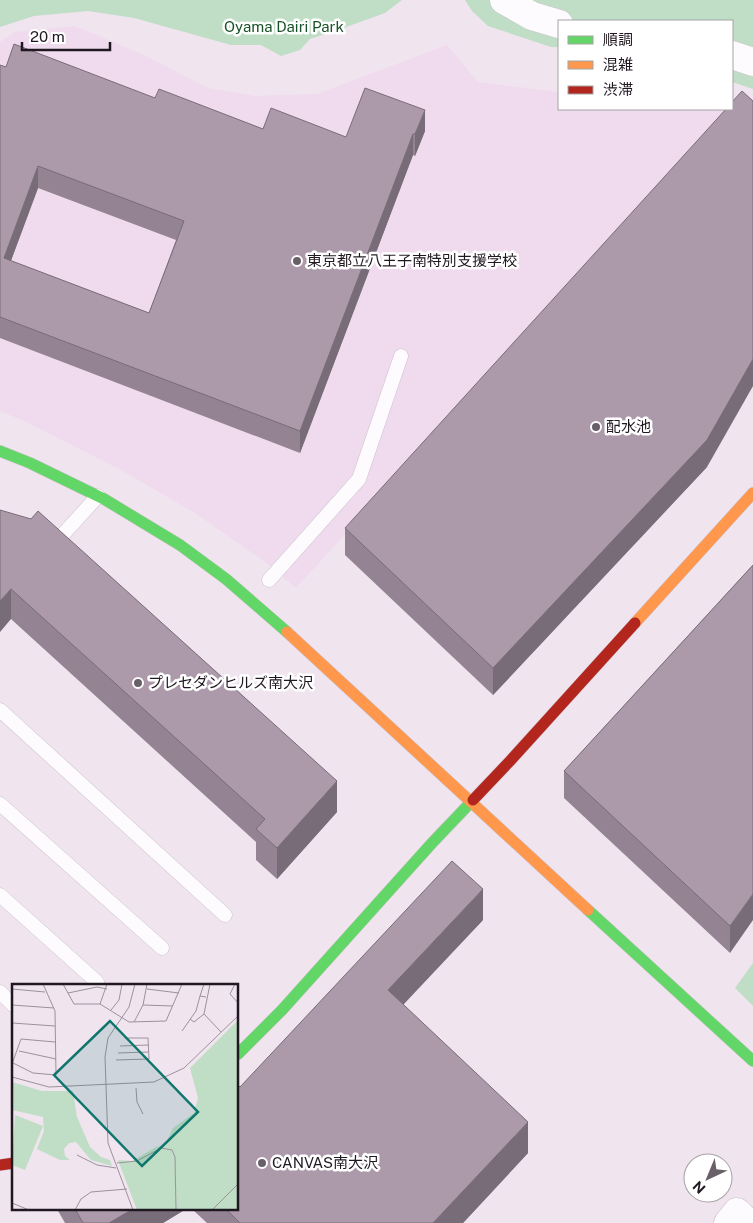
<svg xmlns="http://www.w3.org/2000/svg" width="753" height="1223" viewBox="0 0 753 1223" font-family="'Public Sans','Noto Sans JP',sans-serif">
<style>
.built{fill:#f0dbee}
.green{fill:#bfdec5}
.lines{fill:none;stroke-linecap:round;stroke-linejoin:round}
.lane-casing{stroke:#ccc3cc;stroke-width:15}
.street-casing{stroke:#ccc3cc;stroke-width:29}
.fast-casing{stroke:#ccc3cc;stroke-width:12}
.slow-casing{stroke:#ccc3cc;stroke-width:12}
.jam-casing{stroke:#ccc3cc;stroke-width:12}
.lane{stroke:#fdfbfd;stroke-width:14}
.street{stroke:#fdfbfd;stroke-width:28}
.fast{stroke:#63d668;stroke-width:11}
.slow{stroke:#ff974d;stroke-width:11}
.jam{stroke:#b3261e;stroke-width:11}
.wall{fill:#948493;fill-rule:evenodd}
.shaded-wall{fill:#786c78}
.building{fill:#ac9aab;stroke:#786c78;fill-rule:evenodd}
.poi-dot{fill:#695f68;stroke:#fff;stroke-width:2}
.labels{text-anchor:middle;stroke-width:5;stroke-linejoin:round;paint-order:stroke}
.park-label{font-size:15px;fill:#195228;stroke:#fff}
.poi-label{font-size:15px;fill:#201820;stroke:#fff;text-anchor:start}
.inset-road{fill:none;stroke:#9d929c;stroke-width:1}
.view{fill:#0f766e;fill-opacity:0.15;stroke:#0f766e;stroke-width:2.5}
.inset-edge{fill:none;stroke:#201820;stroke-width:2.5}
</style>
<rect width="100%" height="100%" fill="#f0e4ef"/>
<path class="built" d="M75,26L142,54L208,88L255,96L317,94L447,45L478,82L559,92V109H707L731,112L296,588L265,562L195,513L121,470L24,421L0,411V42L14,32Z"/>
<g class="green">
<path d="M0,0H402L385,13L349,26L310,39L300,50L281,56L261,45H231L134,18L88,11L34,16L0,27Z"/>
<path d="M465,0H753V89L732,82V21H559V47H551L488,26L472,11Z"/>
<path d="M753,963V1006L735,988Z"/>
</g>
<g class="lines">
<defs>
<g id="lane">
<path d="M57,541L98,496"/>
<path d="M269,580L359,479L401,356"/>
<path d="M0,710L225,915"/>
<path d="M0,804L162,948"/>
<path d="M0,895L97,982"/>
<path d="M0,992L13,1005"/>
</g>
<g id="street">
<path d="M504,0L532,16L559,24"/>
<path d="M732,55L753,62"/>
<path d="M728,1223L737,1212L748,1223"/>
</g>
<g id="fast">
<path d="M0,451L30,463L104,499L180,545L226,579L287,632"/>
<path d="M588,910L753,1061"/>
<path d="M238,1054L282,1010L432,843L473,800"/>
</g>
<g id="slow">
<path d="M635,623L753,493"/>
<path d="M287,632L588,910"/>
</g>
<g id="jam">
<path d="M473,800L510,761L635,623"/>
<path d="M0,1165L14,1163"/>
</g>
</defs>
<use href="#lane" class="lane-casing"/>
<use href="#street" class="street-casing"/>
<use href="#fast" class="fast-casing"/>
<use href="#slow" class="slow-casing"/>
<use href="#jam" class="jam-casing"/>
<use href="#lane" class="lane"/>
<use href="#street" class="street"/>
<use href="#fast" class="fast"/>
<use href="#slow" class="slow"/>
<use href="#jam" class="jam"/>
</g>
<g class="wall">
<path d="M0,65L6,67L155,98L263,129L346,137L425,131L415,156L413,155L300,453L0,338ZM38,188L176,240L149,313L11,261Z"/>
<path d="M707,467L493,695L345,555V528Z"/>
<path d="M0,510L337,812L277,879L256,860V842L11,619Z"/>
<path d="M753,565L730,953L564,798V771Z"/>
<path d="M483,920L403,1004L528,1153L463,1223H207L192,1209H238L240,1087Z"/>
<path d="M57,1209H186L163,1223H65Z"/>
</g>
<g class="shaded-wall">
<path d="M425,110V131L415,156V134Z"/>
<path d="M413,134V155L300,453V431Z"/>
<path d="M38,166V188L4,279V258Z"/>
<path d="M753,359V386L707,467L493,695V668Z"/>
<path d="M11,589V619L0,632V601Z"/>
<path d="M337,781V812L277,879V848Z"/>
<path d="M483,889V920L388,1021V990Z"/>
<path d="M753,894V920L730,953V926Z"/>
<path d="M528,1122V1153L463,1223H433Z"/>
<path d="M133,1209H186L163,1223H109Z"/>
</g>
<g class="building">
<path d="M14,44L155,98L159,89L263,129L271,108L346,137L365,88L425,110L415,134H413L300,431L0,317V65L6,67ZM38,166L184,221L149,313L4,258Z"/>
<path d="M742,91L753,101V359L707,440L493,668L345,528L726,109H732V102Z"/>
<path d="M0,510L31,519L38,511L337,781L277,848L256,829L265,819L11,589L0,601Z"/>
<path d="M753,565V894L730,926L564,771Z"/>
<path d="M452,861L483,889L388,990L528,1122L433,1223H240L226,1209H238V1085L240,1087Z"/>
<path d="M75,1209H133L109,1223H83Z"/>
</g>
<g class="poi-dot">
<circle cx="297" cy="261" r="5"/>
<circle cx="596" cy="427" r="5"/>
<circle cx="138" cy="683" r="5"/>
<circle cx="262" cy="1163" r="5"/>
</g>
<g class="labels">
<g class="park-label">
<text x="284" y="32">Oyama Dairi Park</text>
</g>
<g class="poi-label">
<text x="307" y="266">東京都立八王子南特別支援学校</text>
<text x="606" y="432">配水池</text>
<text x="148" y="688">プレセダンヒルズ南大沢</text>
<text x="272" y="1168">CANVAS南大沢</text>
</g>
</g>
<g transform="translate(12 984)">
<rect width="226" height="226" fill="#f0e4ef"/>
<path d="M226,36V226H125L106,176L120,177L144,163L153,161L161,144L182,129L186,114L178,84ZM0,98L30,107H61L65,133L78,163L89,173L98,176L100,182L79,176L64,158L57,159L52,165L53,172L58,176H48L25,165L32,147L31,133L0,126ZM3,131L31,142L13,186L0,181Z" fill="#bfdec5"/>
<path class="inset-road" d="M51,0L62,20H88L117,38L154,37L170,0M192,0L188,12L194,13M198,0L192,30L209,48M223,0L218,10L227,20M0,5L33,8M135,5L167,9M56,9L85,3L95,5M88,20L95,0M0,21L42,24M131,21L161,22M99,26L107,16L110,0M178,35L182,38L192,30M122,38L131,21L135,0M0,39L43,42M170,47L184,27L188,12M108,62L136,61M7,67L44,75M106,69L136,68M104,76L137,75L136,54H113M1,79L21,89L44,91L43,27L31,0M0,80L9,55L43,58M0,93L37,103L142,98L172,84L227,31M124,104L125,118L131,130M65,171L85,181L104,184M105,179L125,177L149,164L160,166L163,173L164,226M0,219L17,226M63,226L69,215L79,208L115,205M121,226L96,159L93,73L96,54L117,23L123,0M200,226L227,199"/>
<path class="view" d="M98,37L186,128L130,182L42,91Z"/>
<rect width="226" height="226" class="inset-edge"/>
</g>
<rect x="558" y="20" width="175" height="90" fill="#ffffff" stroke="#a6a3a6"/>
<rect x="568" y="36" width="25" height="8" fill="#63d668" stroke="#a6a3a6"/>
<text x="603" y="45" font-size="15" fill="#201820">順調</text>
<rect x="568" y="61" width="25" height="8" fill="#ff974d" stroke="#a6a3a6"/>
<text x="603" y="70" font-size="15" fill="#201820">混雑</text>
<rect x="568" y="86" width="25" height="8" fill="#b3261e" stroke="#a6a3a6"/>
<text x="603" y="95" font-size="15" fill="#201820">渋滞</text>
<g transform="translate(708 1178) rotate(224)"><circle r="24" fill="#ffffff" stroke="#a6a3a6"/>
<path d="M0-4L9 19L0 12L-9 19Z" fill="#695f68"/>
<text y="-8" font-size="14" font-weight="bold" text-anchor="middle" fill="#201820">N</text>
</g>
<path d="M22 42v8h88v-8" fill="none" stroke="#201820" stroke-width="2.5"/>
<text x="30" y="42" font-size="15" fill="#201820" stroke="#ffffff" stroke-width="4" paint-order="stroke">20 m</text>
</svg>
